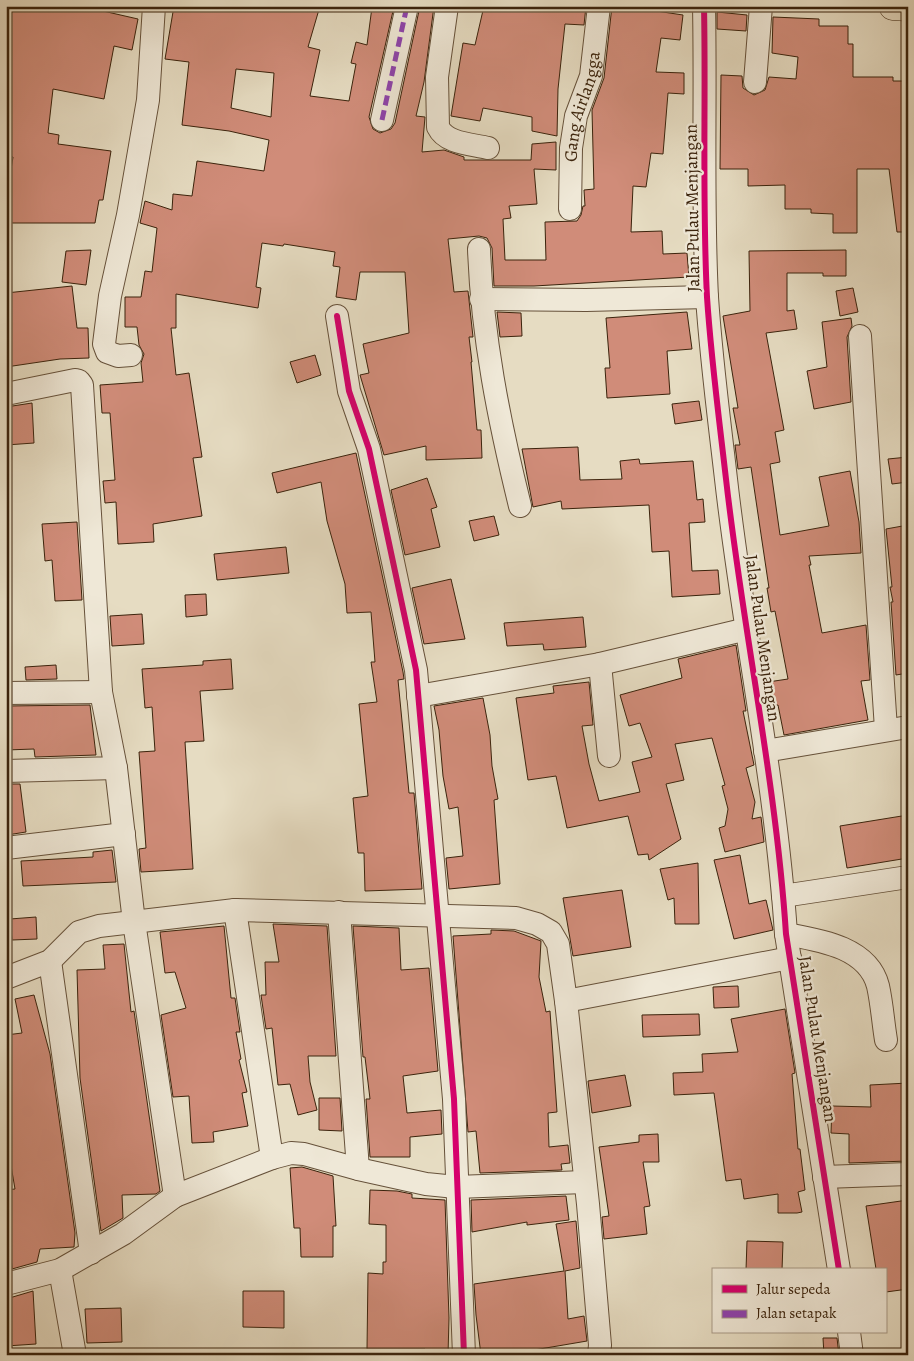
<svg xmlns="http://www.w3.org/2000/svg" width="914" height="1361" viewBox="0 0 914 1361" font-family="Alegreya,serif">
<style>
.building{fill:#d08c79;stroke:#3b230c;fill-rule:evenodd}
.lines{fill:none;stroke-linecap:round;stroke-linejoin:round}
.minor-casing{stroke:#66513a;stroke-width:24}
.major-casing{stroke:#3b230c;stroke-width:29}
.minor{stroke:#efe8d7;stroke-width:22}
.major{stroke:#e6dcc2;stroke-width:28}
.quiet{stroke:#8e44ad;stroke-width:5;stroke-dasharray:10 5;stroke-linecap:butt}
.cycleway-casing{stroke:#efe8d7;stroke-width:9}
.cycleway{stroke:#d6006c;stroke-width:6}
.labels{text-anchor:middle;stroke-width:4.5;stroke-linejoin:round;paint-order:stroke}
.street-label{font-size:18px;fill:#3b230c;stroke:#efe8d7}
</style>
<rect width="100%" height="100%" fill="#e6dcc2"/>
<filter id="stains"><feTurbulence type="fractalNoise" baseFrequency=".004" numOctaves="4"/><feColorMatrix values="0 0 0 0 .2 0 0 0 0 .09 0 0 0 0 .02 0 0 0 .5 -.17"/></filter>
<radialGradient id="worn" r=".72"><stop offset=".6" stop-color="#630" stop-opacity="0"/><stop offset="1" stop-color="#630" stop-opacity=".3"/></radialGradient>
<g class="building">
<path d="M6,6H81L138,19L132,50L114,46L104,99L53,89L48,133L59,135L58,144L111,151L103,200H99L95,223H6V200L13,157H6Z"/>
<path d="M174,6H320L308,47L320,50L310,96L349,101L356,64L351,63L356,42L367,45L372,7L393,11L369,117L373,129L380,133L391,129L395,123L420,6H434L424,82L416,116L425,117L422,152L444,150L464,157V160H531L532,144L556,142V170L534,169L537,204L509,206L511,218L503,219L505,260H546L545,222L577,221L581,215L583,206H585L584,190L594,189L592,110L604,78L612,6H636V8L683,15L680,40L661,38L656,72L684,73V94L668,93L663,154L651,153L646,187L633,186L631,232L662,231L663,254L687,253L689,277L534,286H494L492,248L487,238L479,236L448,239L454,292L468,291L473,337H469L472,362H471L477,430H481L482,458L426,460V446L384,455L360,375L369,373L363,344L409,333L405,272H360L356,300L336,297L340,267L333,266L335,252L284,244L283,246L262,243L256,287L261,288L258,308L176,294V328H171L176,375L189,373L202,457L193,458L202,516L153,524L154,542L118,544L116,502L105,503L103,481L115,480L110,413H102L100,385L143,382L141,363L144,354L139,345L137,327H125V297H141L145,271L152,272L157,228L140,223L145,201L172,210L173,194L192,196L197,161L264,171L269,140L229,131L182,125L189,62L165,59ZM236,69L274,73L271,117L231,108Z"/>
<path d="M484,6H586L584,25L565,24L558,89L557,136L532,131V117L483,108L480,121L451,116L463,43L475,45Z"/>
<path d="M717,12L747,15L746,31L717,29Z"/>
<path d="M773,17L819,19V26H848V44H853V77H893V81H908V232H897L889,169H857V233H833V214L811,213V209H785V185L748,186V169H720L721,75L742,76L743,88L754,95L765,90L769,77L796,79L798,57L772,53Z"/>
<path d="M91,250L86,285L62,282L66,251Z"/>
<path d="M846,250V276H823V273H787V311L794,310L797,329L766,333L784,430L775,432L780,462L770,464L780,535L829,526L819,477L850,471L859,522L861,553L809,556L811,565H809L822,633L866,625L870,680L861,681L868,720L784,735L778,705L772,706L768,682L788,679L775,611L771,612L767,588H769L751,467L738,469L735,445H740L733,408H738L723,316L750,311L749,251Z"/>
<path d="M72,286L77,328H88L89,358L60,359L6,367V293Z"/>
<path d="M853,288L858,312L840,316L836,291Z"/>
<path d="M497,312L521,313L522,336L500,337Z"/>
<path d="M687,312L692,349L667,351L670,394L607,398L605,368H610L606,318Z"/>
<path d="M851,318L852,326L847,337L851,402L814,409L807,371L827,367L822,322Z"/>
<path d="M315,355L321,375L297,383L290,362Z"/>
<path d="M699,401L702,420L675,424L672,404Z"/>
<path d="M32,403L34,443L6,445V407Z"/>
<path d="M578,447L580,480L622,479L620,461L639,459L640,464L693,461L697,500L703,499L705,522L689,523L692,571L718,570L720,594L672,597L669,551L652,552L649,505L562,509L561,501L533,507L522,449Z"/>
<path d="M356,453L403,672L404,679L398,680L409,793H414L422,889L365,891L364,853H358L353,798L368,796L359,704L377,702L371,662H375L371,612L347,613L345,584L327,521L321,482L277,493L272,473Z"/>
<path d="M908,457V482L892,484L888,459Z"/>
<path d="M427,478L437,507L431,509L440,547L405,555L391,490Z"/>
<path d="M494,516L499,535L474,541L469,521Z"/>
<path d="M77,522L82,600L55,601L52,560L45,561L42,524Z"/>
<path d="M908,525V673L896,675L891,602H893L890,587H892L886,529Z"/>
<path d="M286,547L289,573L217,580L214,554Z"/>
<path d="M451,579L465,639L424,644L412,588Z"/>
<path d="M206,594L207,615L186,617L185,595Z"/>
<path d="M142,614L144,644L112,646L110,616Z"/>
<path d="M583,617L586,647L544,650L543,644L507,646L504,623Z"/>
<path d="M736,645L746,711H743L754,765L746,768L755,802L752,819L761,817L764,842L725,852L719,828L725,826L728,809L722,786L725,785L712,738L675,744L684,780L666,784L681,839L649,860L648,854L638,855L628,816L567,828L556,776L528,780L516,698L554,693L553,686L589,682L593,725L582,726L589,764L599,801L640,792L632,762L652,757L640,723L629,726L620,695L682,678L678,659Z"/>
<path d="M231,659L233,689L200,691L204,741L185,742L193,869L141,872L139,849L146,848L139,752L155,751L152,707L145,708L142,669L203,665V661Z"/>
<path d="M56,665L57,679L26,680L25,667Z"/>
<path d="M483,698L490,735L492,766L498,799L494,800L500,884L449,889L446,858L463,856L458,807L449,809L443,776L439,730L434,706Z"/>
<path d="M90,705L96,755L35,757L34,749L6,750V706Z"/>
<path d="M6,784H20L26,832L7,835Z"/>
<path d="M908,815V858L847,868L840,826Z"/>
<path d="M112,850L116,882L23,886L21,861L93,857V852Z"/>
<path d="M740,855L749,904L766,900L773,930L734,939L714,860Z"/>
<path d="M698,863L699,924H675L674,898L668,900L660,869Z"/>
<path d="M622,890L631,947L573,956L563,898Z"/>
<path d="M36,917L37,939L12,940L10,919Z"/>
<path d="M273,924L327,926L336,1056H308L310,1082L317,1110L298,1115L290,1084L278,1085L272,1028L266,1029L261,995H266L265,962H279Z"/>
<path d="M224,926L231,998H235L240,1032H236L241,1059L239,1060L247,1092L242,1093L248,1126L213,1132L214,1142L192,1143L189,1096L173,1097L161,1015L186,1008L175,972L165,973L160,932Z"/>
<path d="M353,926L399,928L401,970L429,968L438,1071L403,1076L407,1113L441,1110L442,1134L410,1137V1157H370L366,1099H370L365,1057H363Z"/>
<path d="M491,930L514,931L541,941L539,977L546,1012L550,1011L557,1112L548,1113L549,1147L568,1145L570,1163L561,1164L562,1170L480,1173L476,1131L468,1132L453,936L491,934Z"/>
<path d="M124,944L131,1012L134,1011L160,1191L156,1194L122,1195L123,1218L101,1231L80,1078L77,970L105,969L103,945Z"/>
<path d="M738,986L739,1007L714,1008L713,987Z"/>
<path d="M34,995L50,1054L75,1233L74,1247L40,1249L37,1262L12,1269L6,1190L15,1189L8,1148L11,1147L6,1114V1035L22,1033L15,999Z"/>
<path d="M785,1009L795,1073L792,1074L798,1149H800L805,1190L798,1192L802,1212L797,1213H778V1194L744,1199L741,1179L726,1181L714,1093L674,1095L673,1073L703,1072L702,1054L738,1052L731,1019Z"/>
<path d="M699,1014L700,1035L643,1037L642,1015Z"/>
<path d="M625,1075L631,1106L592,1113L588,1081Z"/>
<path d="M908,1083V1161L849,1163V1134L831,1133L832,1106L871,1107L870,1085Z"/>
<path d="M319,1098H340L342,1131L319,1130Z"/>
<path d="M658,1134L659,1162H643L650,1206L644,1207L647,1234L604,1239L602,1217L609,1216L599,1147L639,1142V1135Z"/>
<path d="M302,1167L333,1176L336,1226H333V1257H301L300,1228H294L290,1168Z"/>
<path d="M370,1190L397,1191L412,1194V1198L445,1200L449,1318L448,1355L425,1354V1349H367L368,1273L383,1274V1262H386V1225L369,1224Z"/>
<path d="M566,1196L569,1220L527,1225V1222L472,1232L471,1200Z"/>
<path d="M908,1200V1289L886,1292L885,1270L876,1269L866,1206Z"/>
<path d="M576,1221L580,1268L565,1271L568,1319L584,1316L587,1341L534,1350V1355H481L476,1315L474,1284L564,1271L556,1224Z"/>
<path d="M747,1241L783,1242L782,1270H746Z"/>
<path d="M33,1291L36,1344L6,1346V1299Z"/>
<path d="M243,1291H284V1328L243,1327Z"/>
<path d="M121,1308L122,1342L87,1343L85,1309Z"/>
<path d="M823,1338H837L839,1355H824Z"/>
</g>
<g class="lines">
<defs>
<g id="minor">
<path d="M447,6L437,77L438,127C446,144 472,144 488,148"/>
<path d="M704,6C706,103 702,200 707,297C711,358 719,418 726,479C743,631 776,781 786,934L839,1270"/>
<path d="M755,82L761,6"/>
<path d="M382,120L407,6"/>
<path id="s1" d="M570,209L571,148L576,116L591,76L599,6"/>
<path d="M479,249C482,336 499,421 520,506"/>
<path d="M481,299L586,300L707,297"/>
<path d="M337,316L349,391L369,449L416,670L454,1099L464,1355"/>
<path d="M860,336L886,729"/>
<path d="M131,355L118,356L107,352L104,344L110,296L128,215L148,100L154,6"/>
<path d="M6,394L75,380L79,381L82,385L101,692L116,768L6,771"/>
<path d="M600,664L609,756"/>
<path d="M6,693L101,692"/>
<path d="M418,696L600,664L747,629"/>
<path d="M765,751L908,727"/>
<path d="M116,768L134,922L175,1196"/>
<path d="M6,848L124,834"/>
<path d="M783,896L908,877"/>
<path d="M235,910L272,1158"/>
<path d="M339,912L358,1169"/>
<path d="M786,934C819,940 868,947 878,986C882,1004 883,1022 886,1040"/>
<path d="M50,961L91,1253"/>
<path d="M6,978L50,961L79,932L99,926L235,910L516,918L537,924L551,932L558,944L566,1001L588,1204L600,1345L599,1355"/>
<path d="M566,1001L790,958"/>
<path d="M824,1177L908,1174"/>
<path d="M60,1270L75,1355"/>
<path d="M6,1284L60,1270L123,1234L175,1196L272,1158L291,1153L304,1154L358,1169L426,1184L456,1187L584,1182"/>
<path d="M849,1332L852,1355"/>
</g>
<path id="major" d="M893,6L908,7"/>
</defs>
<use href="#minor" class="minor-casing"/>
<use href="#major" class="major-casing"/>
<use href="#minor" class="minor"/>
<use href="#major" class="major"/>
<path class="quiet" d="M382,120L407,6"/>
<defs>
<g id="cycleway">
<path d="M704,6C706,103 702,200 707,297C711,358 719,418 726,479C743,631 776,781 786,934L839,1270"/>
<path d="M337,316L349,391L369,449L416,670L454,1099L464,1355"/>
</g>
</defs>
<use href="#cycleway" class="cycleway-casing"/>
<use href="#cycleway" class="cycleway"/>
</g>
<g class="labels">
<g class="street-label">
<text dy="6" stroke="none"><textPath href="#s1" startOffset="104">Gang Airlangga</textPath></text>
<text transform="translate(692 208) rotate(-91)" y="6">Jalan Pulau Menjangan</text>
<text transform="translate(763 638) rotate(82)" y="6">Jalan Pulau Menjangan</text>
<text transform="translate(818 1039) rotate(81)" y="6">Jalan Pulau Menjangan</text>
</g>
</g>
<rect width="914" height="1361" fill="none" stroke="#e6dcc2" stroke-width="25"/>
<rect x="8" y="8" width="899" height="1346" fill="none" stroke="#3b230c" stroke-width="2.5"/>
<rect x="12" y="12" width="889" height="1336" fill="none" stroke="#3b230c"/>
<rect x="712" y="1268" width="175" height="65" fill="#efe8d7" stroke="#a79986"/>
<rect x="722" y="1285" width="25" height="8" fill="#d6006c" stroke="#a79986"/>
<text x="756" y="1294" font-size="15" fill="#3b230c">Jalur sepeda</text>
<rect x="722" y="1310" width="25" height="8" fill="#8e44ad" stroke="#a79986"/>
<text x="756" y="1318" font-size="15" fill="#3b230c">Jalan setapak</text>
<rect width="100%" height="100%" filter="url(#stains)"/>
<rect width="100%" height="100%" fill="url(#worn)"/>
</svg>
